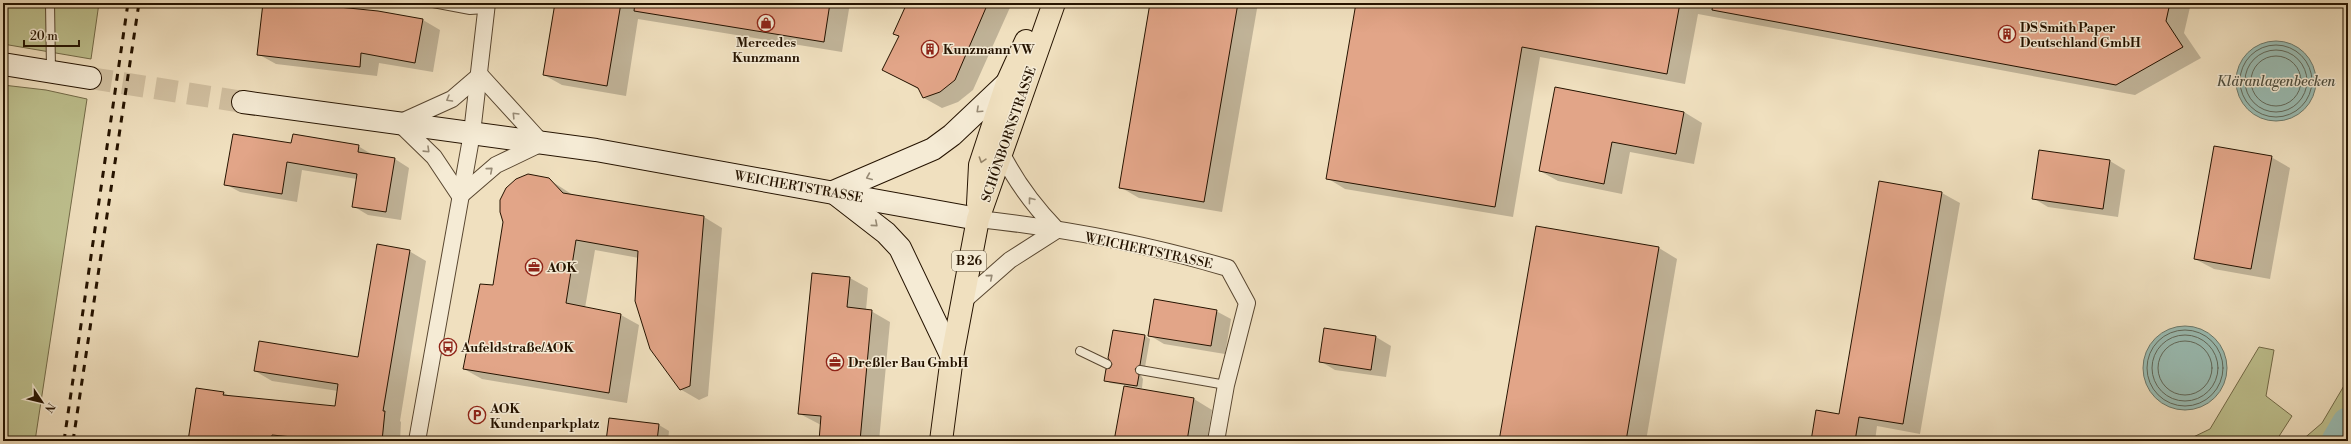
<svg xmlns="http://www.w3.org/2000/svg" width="2351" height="444" viewBox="0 0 2351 444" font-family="'Libre Bodoni',serif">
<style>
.green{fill:#bec18f;stroke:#726a48}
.water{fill:#9abdb4;stroke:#6b796c}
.shadow{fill:#0003}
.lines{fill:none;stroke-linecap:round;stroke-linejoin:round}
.shore{stroke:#60685a;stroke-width:1}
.river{stroke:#9abdb4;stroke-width:33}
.building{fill:#e2a588;stroke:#251300}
.secondary-tunnel{stroke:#d2c1a2;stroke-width:22;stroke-dasharray:22 11;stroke-linecap:butt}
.lane-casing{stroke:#584630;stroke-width:10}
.street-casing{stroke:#584630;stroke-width:18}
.secondary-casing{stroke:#251300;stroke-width:24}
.primary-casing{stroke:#251300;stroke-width:24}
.lane{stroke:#f5ebd5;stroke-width:8}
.street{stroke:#f5ebd5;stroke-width:16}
.secondary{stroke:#f5ebd5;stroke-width:22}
.primary{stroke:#f0e0bf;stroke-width:22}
.rail{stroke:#251300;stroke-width:3;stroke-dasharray:7 7;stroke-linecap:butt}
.oneway{stroke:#978a75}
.oneway2{stroke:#958469}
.labels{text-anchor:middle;stroke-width:3;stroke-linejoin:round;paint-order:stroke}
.shield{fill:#f5ebd5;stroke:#635440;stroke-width:1}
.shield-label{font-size:12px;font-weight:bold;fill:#251300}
.poi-label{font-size:13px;font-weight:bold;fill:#251300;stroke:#f5ebd5;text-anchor:start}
.street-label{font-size:13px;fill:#251300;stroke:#f5ebd5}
.water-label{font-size:14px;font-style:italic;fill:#4e4e3f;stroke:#f5ebd5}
</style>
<rect width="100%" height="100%" fill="#f0e0bf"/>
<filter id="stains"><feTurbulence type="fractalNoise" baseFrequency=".005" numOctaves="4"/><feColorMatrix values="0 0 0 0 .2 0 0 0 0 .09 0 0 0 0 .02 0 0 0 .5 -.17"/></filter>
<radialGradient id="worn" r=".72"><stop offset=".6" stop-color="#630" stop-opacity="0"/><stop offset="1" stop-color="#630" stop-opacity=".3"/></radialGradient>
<g class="green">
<path d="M3,3H99L91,59L3,44Z"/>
<path d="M3,85L46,90L87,99L35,441H3Z"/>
<path d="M2259,347L2274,350L2266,396L2292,416L2276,441H2185L2210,429Z"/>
<path d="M2348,379V441H2301L2322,423Z"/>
</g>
<g class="water">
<circle cx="2276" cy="81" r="40"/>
<circle cx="2185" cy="368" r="42"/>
</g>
<g class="shadow">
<path d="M264,3H291L423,20L440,30L433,72L379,63L377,76L276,64L258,54Z"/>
<path d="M550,3H850L842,52L638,19L626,96L562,85L544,75L556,5Z"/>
<path d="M908,3H1012L973,90L958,102L942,108L924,98L920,90L883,70L900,37L895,34Z"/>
<path d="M1152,3H1258L1222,212L1139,198L1120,187Z"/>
<path d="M1357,3H2191L2184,33L2201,58L2135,95L1698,14L1685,84L1540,57L1513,217L1345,189L1327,178Z"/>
<path d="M1684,112L1702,123L1694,164L1630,152L1622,194L1558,181L1540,171Z"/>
<path d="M292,144L358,146L373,155L395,159L409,168L401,220L368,215L353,206L357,179L302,170L297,202L240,192L225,184Z"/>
<path d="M2040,151L2110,161L2125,170L2118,217L2048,207L2033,198Z"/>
<path d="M2271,157L2290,168L2270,279L2214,269L2195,259Z"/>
<path d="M529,175L548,179L573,195L704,217L722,228L708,396L699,400L680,389L639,258L595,250L585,308L621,315L639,325L627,403L482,379L464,369L494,286Z"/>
<path d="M1942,193L1960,203L1920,434L1877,426L1875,441H1812L1840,415Z"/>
<path d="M1537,227L1659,248L1677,259L1646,441H1500Z"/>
<path d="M409,251L426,261L400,421L401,422L400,441H189L224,393L231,397L336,408L338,391L272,381L255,371L359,358Z"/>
<path d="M812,274L850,278L868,288L866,310L871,311L890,322L879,441H820L821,425L800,414Z"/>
<path d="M1216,311L1231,319L1225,354L1164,344L1149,335Z"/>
<path d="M1114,331L1145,336L1150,339L1145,367L1139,372L1143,379L1142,388L1110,383L1105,380L1114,364Z"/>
<path d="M1376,337L1391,346L1386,377L1335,370L1320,361Z"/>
<path d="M1125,387L1194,399L1212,410L1207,441H1116Z"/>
<path d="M659,425L669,431L668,441H607Z"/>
</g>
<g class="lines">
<g class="shore">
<circle cx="2276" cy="81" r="36"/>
<circle cx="2276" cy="81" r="31"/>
<circle cx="2276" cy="81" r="25"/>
<circle cx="2185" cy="368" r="38"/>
<circle cx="2185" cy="368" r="33"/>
<circle cx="2185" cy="368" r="27"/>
</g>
<path class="river" d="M2338,441L2348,424"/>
</g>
<g class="building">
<path d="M263,3H299L378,11L423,19L415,63L361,53L360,67L257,55Z"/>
<path d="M555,3H621L607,86L543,75Z"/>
<path d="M635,3H830L824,42L634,11Z"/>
<path d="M907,3H988L955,80L940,92L923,98L918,88L882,70L899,36L893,34Z"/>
<path d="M1150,3H1238L1204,202L1119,188Z"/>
<path d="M1356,3H1680L1667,74L1522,47L1495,207L1326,179Z"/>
<path d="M1713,3H2170L2166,21L2183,47L2116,85L1712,10Z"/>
<path d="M1555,87L1684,112L1676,154L1612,142L1604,184L1539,171Z"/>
<path d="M233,134L291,143L293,134L359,145L358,152L395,158L386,212L352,207L357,174L287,162L282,194L224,185Z"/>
<path d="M2214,146L2272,156L2251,269L2194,259Z"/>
<path d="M2039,150L2110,160L2103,209L2032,199Z"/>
<path d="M528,174L549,178L563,193L704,216L690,386L680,390L650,349L635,301L638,251L576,240L566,303L621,314L609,393L463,369L480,284L493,285L503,222L500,212V200L506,188L516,179Z"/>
<path d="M1879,181L1942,192L1903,424L1859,417L1855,441H1811L1816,410L1839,414Z"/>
<path d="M1536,226L1659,247L1626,441H1499Z"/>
<path d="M377,244L410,250L383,411H385L382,441H334L272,435L271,441H188L196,388L224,392L223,395L335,406L338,384L254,371L259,341L358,357Z"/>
<path d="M812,273L850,277L847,307L872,310L860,441H819L821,416L798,414Z"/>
<path d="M1154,299L1217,310L1211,346L1148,336Z"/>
<path d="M1324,328L1376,336L1371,370L1319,362Z"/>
<path d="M1113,330L1145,335L1140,365L1135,369L1139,375L1137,386L1104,381L1106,369L1110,368L1112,364L1108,358Z"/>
<path d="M1124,386L1194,398L1187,441H1114Z"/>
<path d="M609,418L659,424L657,441H606Z"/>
</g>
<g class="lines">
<path class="secondary-tunnel" d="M90,78L243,102"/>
<defs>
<g id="lane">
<path d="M50,3L51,70"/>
<path d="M433,3L470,10L486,9"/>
<path d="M1080,351L1107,364"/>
<path d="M1140,370L1226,385"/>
</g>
<g id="street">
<path d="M1002,154C1016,182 1034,206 1057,230"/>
<path d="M460,196L434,157L399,123L452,99L480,75"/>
<path d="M460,196L496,165L542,143L480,75"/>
<path d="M978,219C1062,228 1147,244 1228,268L1247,303L1226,385L1216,441"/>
<path d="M961,303L1010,260L1057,230"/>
<path d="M417,441L472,133L487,3"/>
</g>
<g id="secondary">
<path d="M3,64L90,78"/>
<path d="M243,102L596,150L978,219"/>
<path d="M833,192L933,149L952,135L1007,83"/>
<path d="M837,195L886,233L900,248L952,357"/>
</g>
<g id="primary">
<path d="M978,204L980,165L1007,83L1026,41"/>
<path d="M941,441L952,357L978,219L1054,3"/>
</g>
</defs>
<use href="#lane" class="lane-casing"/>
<use href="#street" class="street-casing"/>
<use href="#secondary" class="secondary-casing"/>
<use href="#primary" class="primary-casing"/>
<use href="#lane" class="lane"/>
<use href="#street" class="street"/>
<use href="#secondary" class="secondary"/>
<use href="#primary" class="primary"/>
<g class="rail">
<path d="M64,441L128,3"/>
<path d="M73,441L139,3"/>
</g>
</g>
<defs><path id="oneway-chevron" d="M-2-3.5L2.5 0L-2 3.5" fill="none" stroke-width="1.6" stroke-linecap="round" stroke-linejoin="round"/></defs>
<g class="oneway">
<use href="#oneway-chevron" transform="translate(449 99) rotate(150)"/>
<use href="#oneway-chevron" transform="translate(979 110) rotate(137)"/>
<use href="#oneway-chevron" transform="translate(515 115) rotate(-134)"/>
<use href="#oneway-chevron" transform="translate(427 150) rotate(44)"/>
<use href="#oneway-chevron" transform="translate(490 170) rotate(-41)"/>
<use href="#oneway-chevron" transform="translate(869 177) rotate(157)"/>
<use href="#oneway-chevron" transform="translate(1031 200) rotate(-128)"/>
<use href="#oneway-chevron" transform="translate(875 224) rotate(41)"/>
<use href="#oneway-chevron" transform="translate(990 277) rotate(-40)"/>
</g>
<use class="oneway2" href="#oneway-chevron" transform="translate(982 160) rotate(108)"/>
<defs>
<symbol id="shop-ring" viewBox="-11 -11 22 22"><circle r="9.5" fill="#f5ebd5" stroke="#8f2418" stroke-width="1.5"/><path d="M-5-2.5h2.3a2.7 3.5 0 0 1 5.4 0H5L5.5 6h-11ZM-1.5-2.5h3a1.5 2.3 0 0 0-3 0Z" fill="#8f2418"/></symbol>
<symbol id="building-ring" viewBox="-11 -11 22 22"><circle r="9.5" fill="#f5ebd5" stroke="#8f2418" stroke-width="1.5"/><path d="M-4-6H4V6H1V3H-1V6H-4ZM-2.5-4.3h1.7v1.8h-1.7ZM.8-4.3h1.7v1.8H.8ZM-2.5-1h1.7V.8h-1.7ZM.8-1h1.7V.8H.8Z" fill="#8f2418"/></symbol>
<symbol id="office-ring" viewBox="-11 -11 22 22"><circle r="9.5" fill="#f5ebd5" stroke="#8f2418" stroke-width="1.5"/><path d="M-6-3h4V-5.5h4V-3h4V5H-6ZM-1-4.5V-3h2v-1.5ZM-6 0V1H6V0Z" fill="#8f2418"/></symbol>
<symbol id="bus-ring" viewBox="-11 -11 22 22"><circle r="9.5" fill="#f5ebd5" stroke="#8f2418" stroke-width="1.5"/><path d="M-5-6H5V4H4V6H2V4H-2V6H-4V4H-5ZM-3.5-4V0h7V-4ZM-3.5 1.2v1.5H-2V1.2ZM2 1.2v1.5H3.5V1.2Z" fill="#8f2418"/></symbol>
<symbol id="parking-ring" viewBox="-11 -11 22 22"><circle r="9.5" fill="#f5ebd5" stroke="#8f2418" stroke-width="1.5"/><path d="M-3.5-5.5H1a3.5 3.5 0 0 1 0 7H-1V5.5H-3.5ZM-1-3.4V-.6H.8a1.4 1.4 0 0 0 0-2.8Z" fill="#8f2418"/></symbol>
</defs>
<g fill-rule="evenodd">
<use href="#shop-ring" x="756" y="13" width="20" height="20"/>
<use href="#building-ring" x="1997" y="24" width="20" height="20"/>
<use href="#building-ring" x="920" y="39" width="20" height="20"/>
<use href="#office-ring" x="524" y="257" width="20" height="20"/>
<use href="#bus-ring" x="438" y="337" width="20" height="20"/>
<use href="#office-ring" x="825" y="352" width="20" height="20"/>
<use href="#parking-ring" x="467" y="405" width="20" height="20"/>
</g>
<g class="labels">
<rect class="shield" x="952" y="251" width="34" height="20" rx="3"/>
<g class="shield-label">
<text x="969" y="265">B 26</text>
</g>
<g class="poi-label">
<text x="2020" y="32">DS Smith Paper<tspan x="2020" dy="15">Deutschland GmbH</tspan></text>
<text x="766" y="47" text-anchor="middle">Mercedes<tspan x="766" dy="15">Kunzmann</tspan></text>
<text x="943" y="54">Kunzmann VW</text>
<text x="547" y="272">AOK</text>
<text x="461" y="352">Aufeldstraße/AOK</text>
<text x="848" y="367">Dreßler Bau GmbH</text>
<text x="490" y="413">AOK<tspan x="490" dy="15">Kundenparkplatz</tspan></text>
</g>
<g class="street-label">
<text transform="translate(1008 134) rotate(-71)" y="5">SCHÖNBORNSTRASSE</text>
<text transform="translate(799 186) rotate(10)" y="5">WEICHERTSTRASSE</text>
<text transform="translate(1149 250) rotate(12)" y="5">WEICHERTSTRASSE</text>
</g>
<g class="water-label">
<text x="2276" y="86">Kläranlagenbecken</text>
</g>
</g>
<rect width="2351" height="444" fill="none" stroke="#f0e0bf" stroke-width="16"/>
<rect x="4" y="4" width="2343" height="436" fill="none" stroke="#251300" stroke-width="2"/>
<rect x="8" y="8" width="2335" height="428" fill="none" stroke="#251300"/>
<g transform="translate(42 402) rotate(125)" stroke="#f5ebd5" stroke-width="3" paint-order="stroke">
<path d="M0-3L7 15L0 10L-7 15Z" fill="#251300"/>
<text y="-6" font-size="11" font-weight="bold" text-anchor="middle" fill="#251300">N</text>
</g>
<path d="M24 40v6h55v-6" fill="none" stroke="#251300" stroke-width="2"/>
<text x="30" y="40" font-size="12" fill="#251300" stroke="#f5ebd5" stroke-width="3" paint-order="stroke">20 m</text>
<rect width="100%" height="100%" filter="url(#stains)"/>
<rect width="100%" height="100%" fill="url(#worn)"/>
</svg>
